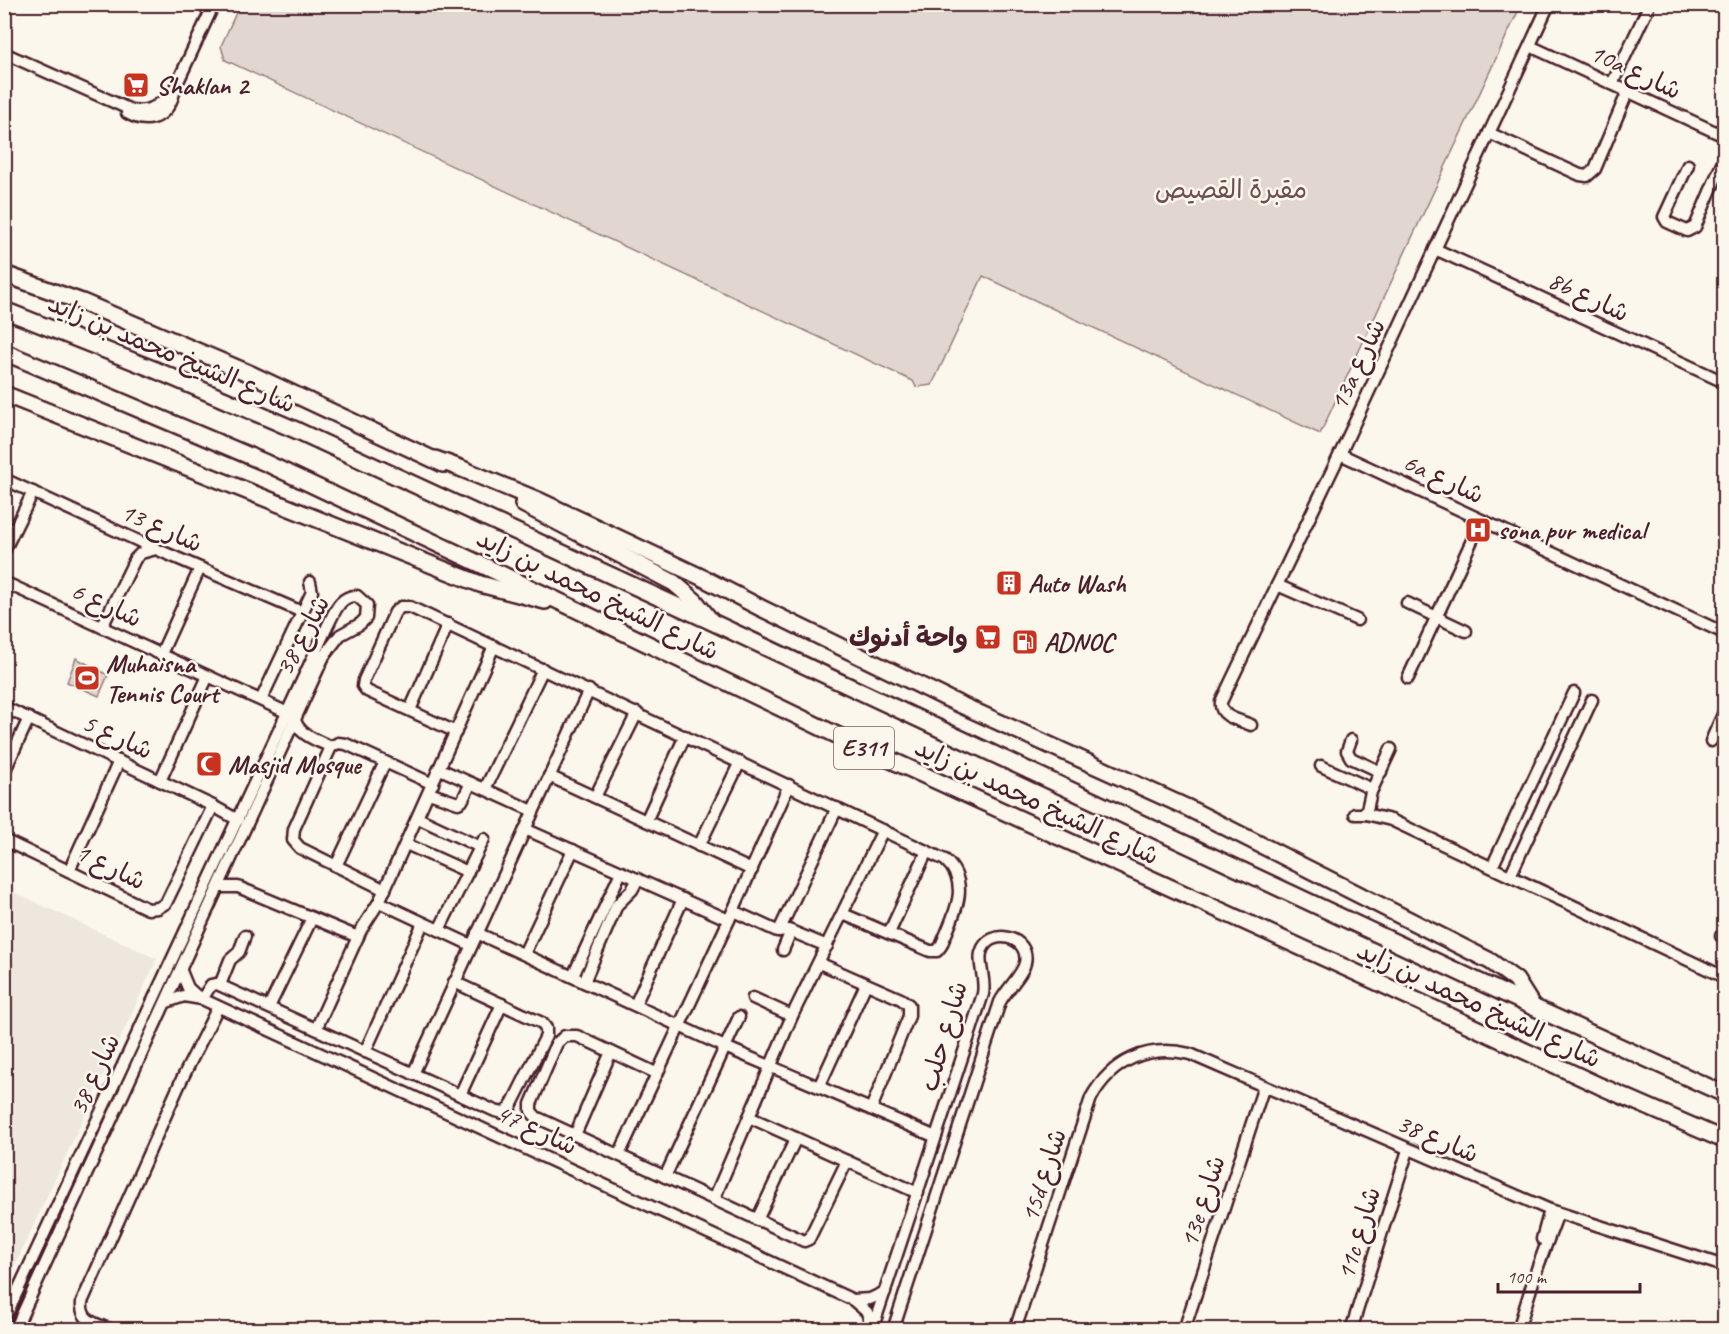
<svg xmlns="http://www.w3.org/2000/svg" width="1729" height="1334" viewBox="0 0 1729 1334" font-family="Caveat,'Playpen Sans Arabic',sans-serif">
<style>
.built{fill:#eee7de}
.green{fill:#e2d7d0;stroke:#967b7e;stroke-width:1.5}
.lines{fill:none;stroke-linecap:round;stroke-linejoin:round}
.minor-casing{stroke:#4a1f2b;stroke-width:15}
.highway-casing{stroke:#4a1f2b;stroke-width:20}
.minor{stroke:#fbf7ec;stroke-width:10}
.highway{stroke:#fbf7ec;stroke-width:15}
.labels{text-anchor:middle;stroke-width:5;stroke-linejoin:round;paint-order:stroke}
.shield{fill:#fbf7ec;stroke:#7f6065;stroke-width:1.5}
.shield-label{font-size:24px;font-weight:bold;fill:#4a1f2b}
.street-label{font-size:26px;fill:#4a1f2b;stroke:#fbf7ec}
.poi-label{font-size:26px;font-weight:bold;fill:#4a1f2b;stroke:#fbf7ec;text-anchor:start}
.park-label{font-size:26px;fill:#704d54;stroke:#fbf7ec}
</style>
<rect width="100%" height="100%" fill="#fbf7ec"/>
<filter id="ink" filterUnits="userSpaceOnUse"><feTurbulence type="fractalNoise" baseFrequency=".0167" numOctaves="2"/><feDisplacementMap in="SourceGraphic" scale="12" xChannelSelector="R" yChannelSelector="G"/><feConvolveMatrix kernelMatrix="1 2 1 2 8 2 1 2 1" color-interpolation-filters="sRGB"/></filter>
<g filter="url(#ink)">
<path class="built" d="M5,888L157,959L5,1287Z"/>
<g class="green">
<path d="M240,4H1521V5L1320,434L983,276L932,385L916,387L913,381L225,60L221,46Z"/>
<path d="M76,658L108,675L99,696L67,682Z"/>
</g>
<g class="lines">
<defs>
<g id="minor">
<path d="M1530,46L1724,136"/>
<path d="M4,53L131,110C153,113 161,104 175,88"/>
<path d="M1612,84L1648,8"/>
<path d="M127,113C151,127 170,115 175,88L214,4"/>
<path d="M1489,133L1580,175L1587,176L1595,169L1628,91"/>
<path d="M1688,165L1664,217L1667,222L1687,231L1695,227L1724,159"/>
<path d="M1435,249L1724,382"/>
<path d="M1340,454L1724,633"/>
<path d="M4,479L156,549L302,612"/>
<path d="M4,551L33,492"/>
<path d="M4,582L288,713"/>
<path d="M1277,585L1357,620"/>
<path d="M1407,603L1466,631"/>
<path d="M102,627L135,559L141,553L156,549"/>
<path d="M161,654L200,568"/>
<path d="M1408,678L1481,521"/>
<path d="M261,700L312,592L310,582"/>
<path d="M4,707L213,806L238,820"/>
<path d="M410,710L448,624"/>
<path d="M295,720C300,736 317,740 331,747"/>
<path d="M1251,725C1239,720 1219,717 1221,702L1340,454L1549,4"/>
<path d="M456,732L367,691L363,686L364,680L395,612L401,607H410L945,860C973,885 952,918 941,946L937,951H930L843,914"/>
<path d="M1351,740L1347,751L1351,758L1381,772"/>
<path d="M1711,741L1724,712"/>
<path d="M1321,766L1372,789"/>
<path d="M440,769L533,811"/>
<path d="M4,772L29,718"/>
<path d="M549,776L752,870"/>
<path d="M160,781L208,676"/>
<path d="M485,789L543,669"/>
<path d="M429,793L458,803L462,801L471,783"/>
<path d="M595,797L637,713"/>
<path d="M1355,814H1366L1391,820L1724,977"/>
<path d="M1366,814L1371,792L1391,749"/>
<path d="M418,818L480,847"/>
<path d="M646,821L685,736"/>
<path d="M525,829L729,920"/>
<path d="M4,840L148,909L158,908L166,903L213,806"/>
<path d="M406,844L468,872"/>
<path d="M699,846L740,762"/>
<path d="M336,866L385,762"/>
<path d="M1492,867L1574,693"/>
<path d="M69,871L119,761"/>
<path d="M1510,876L1592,700"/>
<path d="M219,887H238L358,937"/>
<path d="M385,890L300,848L293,840L294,829L331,747L338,743L346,744L433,784"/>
<path d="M379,902L471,945"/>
<path d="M733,911L777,931L788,930L827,946"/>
<path d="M439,930L484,839"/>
<path d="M779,931L837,808"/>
<path d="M477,933L725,1047L936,1137"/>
<path d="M889,933L927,851"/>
<path d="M1721,936L1724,938"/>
<path d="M783,950L791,931"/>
<path d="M524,954L573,850"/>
<path d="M819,963L901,999L909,1005V1016L871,1109"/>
<path d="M181,971L188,988L199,998"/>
<path d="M573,976L621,872"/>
<path d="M584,982L617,905L632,890L638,879"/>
<path d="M220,985L230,960L239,952L245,936"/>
<path d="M753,998L792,1016"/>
<path d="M202,999L211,985L217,984L495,1111L503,1113L510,1108L546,1036V1028L542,1023L454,982"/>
<path d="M167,1002L184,996L202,999L853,1300L867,1312L872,1329"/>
<path d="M635,1005L683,899"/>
<path d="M269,1007L312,918"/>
<path d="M316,1029L361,930L379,902L494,646"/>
<path d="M365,1052L423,923"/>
<path d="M656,1073L577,1036H565L557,1043L531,1104V1111L536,1117L804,1241L809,1239L847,1161"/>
<path d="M413,1074L589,690"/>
<path d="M819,1087L866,984"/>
<path d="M460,1095L502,1004"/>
<path d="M749,1117L918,1193"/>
<path d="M575,1135L611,1052"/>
<path d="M619,1155L729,920L789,785"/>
<path d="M665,1177L739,1017"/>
<path d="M714,1199L792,1016L883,830"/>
<path d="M757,1220L796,1138"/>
<path d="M1542,1239L1550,1210"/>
<path d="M853,1300L870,1299L885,1292"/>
<path d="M4,1320L327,627C334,614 339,595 357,596L367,605L366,618L360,624L340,635L324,656L15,1330"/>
<path d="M112,1330C97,1324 80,1322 82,1302L181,1081L218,1007"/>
<path d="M872,1330L983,994C986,979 978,964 981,953C988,926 1031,936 1025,963C1023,974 1006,990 1000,1002L893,1330"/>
<path d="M1015,1330L1091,1098C1112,1060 1148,1044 1190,1054L1550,1210L1724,1266"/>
<path d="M1184,1330L1264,1086"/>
<path d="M1351,1330L1408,1150"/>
<path d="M1518,1330L1537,1269L1558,1213"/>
</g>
<g id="highway">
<path d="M4,274L82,302L253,375L443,464"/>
<path d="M4,310L153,369L298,431L712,622L1533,1007L1724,1094"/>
<path d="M4,352L266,463L571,607L845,739L1379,983L1600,1086L1724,1140"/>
<path d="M4,394L480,584L545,601"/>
<path d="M435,459L460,468L540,501L701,577L761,608L948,699L1186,807L1490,961L1516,980L1533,1007"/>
<path d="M523,504L674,583L695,601L710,620"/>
</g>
</defs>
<use href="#minor" class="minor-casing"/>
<use href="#highway" class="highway-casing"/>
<use href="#minor" class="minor"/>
<use href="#highway" class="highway"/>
</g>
</g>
<defs>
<symbol id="supermarket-square" viewBox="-11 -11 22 22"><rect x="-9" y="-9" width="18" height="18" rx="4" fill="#c8321e" stroke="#fbf7ec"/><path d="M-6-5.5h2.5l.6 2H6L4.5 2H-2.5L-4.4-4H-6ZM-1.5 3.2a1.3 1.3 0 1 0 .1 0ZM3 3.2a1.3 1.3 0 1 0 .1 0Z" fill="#fff"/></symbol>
<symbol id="hospital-square" viewBox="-11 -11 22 22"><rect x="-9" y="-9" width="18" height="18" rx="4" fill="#c8321e" stroke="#fbf7ec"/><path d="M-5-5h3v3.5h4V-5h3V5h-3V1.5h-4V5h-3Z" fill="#fff"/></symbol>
<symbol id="building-square" viewBox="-11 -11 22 22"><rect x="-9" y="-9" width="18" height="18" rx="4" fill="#c8321e" stroke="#fbf7ec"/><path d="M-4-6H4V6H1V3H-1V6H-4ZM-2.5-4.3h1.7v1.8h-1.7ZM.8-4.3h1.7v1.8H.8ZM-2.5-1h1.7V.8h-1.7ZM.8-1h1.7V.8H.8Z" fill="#fff"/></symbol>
<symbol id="fuel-square" viewBox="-11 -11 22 22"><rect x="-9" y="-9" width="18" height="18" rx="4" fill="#c8321e" stroke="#fbf7ec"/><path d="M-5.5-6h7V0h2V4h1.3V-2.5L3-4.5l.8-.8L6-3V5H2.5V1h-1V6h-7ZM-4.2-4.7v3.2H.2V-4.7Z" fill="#fff"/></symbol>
<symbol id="stadium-square" viewBox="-11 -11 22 22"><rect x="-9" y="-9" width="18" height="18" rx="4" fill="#c8321e" stroke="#fbf7ec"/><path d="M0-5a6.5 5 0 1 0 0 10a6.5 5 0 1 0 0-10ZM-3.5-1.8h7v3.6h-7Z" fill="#fff"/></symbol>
<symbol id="mosque-square" viewBox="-11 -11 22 22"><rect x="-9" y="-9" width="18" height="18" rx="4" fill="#c8321e" stroke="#fbf7ec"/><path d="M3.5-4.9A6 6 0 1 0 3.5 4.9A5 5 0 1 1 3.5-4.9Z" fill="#fff"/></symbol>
</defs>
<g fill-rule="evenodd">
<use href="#supermarket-square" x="121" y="70" width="30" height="30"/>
<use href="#hospital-square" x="1463" y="515" width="30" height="30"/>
<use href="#building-square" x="994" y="568" width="30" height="30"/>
<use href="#supermarket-square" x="973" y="622" width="30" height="30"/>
<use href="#fuel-square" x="1010" y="627" width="30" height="30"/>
<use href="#stadium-square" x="72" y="663" width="30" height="30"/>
<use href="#mosque-square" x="194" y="749" width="30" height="30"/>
</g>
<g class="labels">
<rect class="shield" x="834" y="727" width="60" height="42" rx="4.5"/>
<g class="shield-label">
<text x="864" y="756">E311</text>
</g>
<g class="street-label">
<text transform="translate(1636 71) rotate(25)" y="9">10a شارع</text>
<text transform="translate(1589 296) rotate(25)" y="9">8b شارع</text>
<text transform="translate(172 353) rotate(23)" y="9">شارع الشيخ محمد بن زايد</text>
<text transform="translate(1357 364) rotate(-65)" y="9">13a شارع</text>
<text transform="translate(1444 478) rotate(25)" y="9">6a شارع</text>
<text transform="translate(162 527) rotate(24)" y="9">شارع 13</text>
<text transform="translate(598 594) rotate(26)" y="9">شارع الشيخ محمد بن زايد</text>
<text transform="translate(107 604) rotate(25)" y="9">شارع 6</text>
<text transform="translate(302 635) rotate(-62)" y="9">شارع 38</text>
<text transform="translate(118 736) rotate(25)" y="9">شارع 5</text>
<text transform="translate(1037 801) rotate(25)" y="9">شارع الشيخ محمد بن زايد</text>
<text transform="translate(111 866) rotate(26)" y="9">شارع 1</text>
<text transform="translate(1479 1004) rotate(25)" y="9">شارع الشيخ محمد بن زايد</text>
<text transform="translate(943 1036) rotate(-74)" y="9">شارع حلب</text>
<text transform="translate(94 1074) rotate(-65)" y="9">شارع 38</text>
<text transform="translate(537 1129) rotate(25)" y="9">شارع 47</text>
<text transform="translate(1438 1138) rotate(23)" y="9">شارع 38</text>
<text transform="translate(1043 1175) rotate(-72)" y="9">15d شارع</text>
<text transform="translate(1202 1201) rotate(-72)" y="9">13e شارع</text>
<text transform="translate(1358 1233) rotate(-73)" y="9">11c شارع</text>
</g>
<g class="poi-label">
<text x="156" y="94">Shaklan 2</text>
<text x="1498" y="539">sona pur medical</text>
<text x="1028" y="592">Auto Wash</text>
<text x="968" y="646" text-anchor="end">واحة أدنوك</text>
<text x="1044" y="651">ADNOC</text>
<text x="106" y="672">Muhaisna<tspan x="106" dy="30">Tennis Court</tspan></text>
<text x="228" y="773">Masjid Mosque</text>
</g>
<g class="park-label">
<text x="1231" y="198">مقبرة القصيص</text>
</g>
</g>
<rect width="1729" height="1334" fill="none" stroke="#fbf7ec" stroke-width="24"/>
<rect x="12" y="12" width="1705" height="1310" fill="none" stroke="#4a1f2b" stroke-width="2" filter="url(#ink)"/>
<path d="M1498 1283v9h142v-9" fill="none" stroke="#4a1f2b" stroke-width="3"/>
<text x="1507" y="1283" font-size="18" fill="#4a1f2b" stroke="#fbf7ec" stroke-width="4.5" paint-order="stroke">100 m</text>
</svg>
